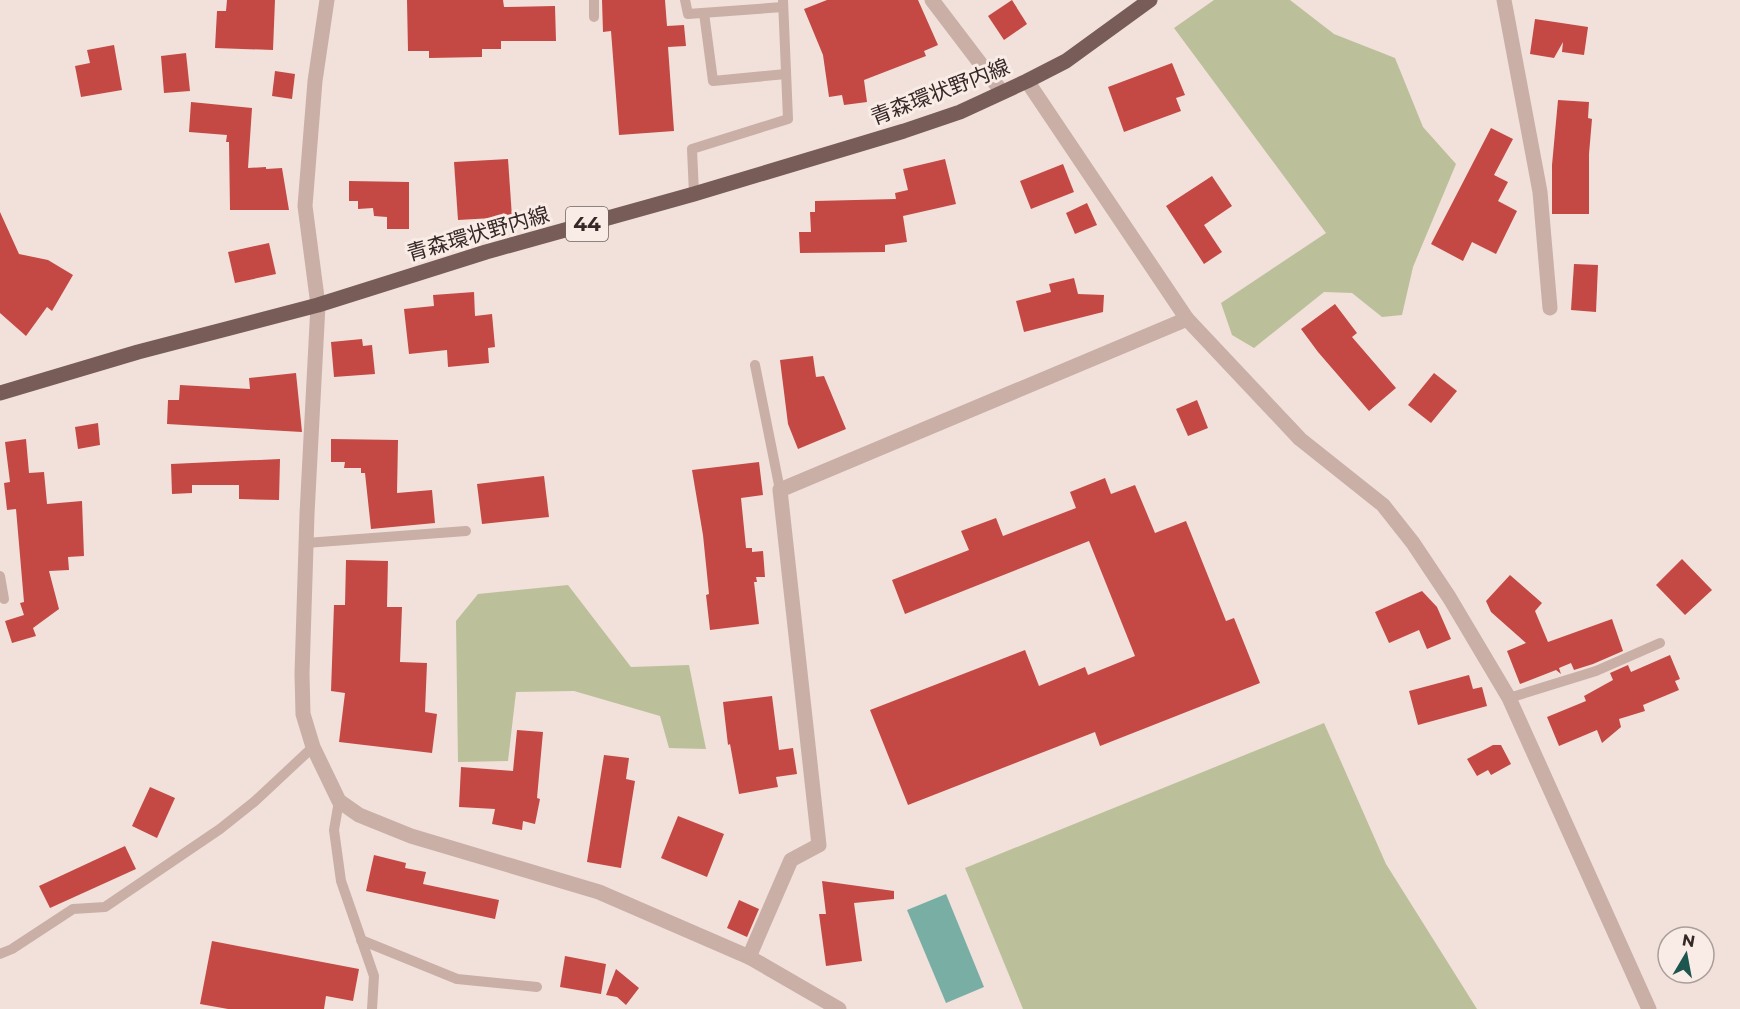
<svg xmlns="http://www.w3.org/2000/svg" width="1740" height="1009" viewBox="0 0 1740 1009" font-family="Montserrat,'Noto Sans JP',sans-serif">
<style>
.green{fill:#bbc09a}
.water{fill:#79aea5}
.building{fill:#c44944}
.lines{fill:none;stroke-linecap:round;stroke-linejoin:round}
.service{stroke:#c9afa6;stroke-width:10}
.minor{stroke:#c9afa6;stroke-width:15}
.tertiary{stroke:#c9afa6;stroke-width:15}
.primary{stroke:#775c58;stroke-width:15}
.labels{text-anchor:middle;stroke-width:6;stroke-linejoin:round;paint-order:stroke}
.shield{fill:#f9ece6;stroke:#706360;stroke-width:1.5}
.shield-label{font-size:20px;font-weight:bold;fill:#352827}
.street-label{font-size:21px;fill:#352827;stroke:#f9ece6}
</style>
<rect width="100%" height="100%" fill="#f1e1da"/>
<g class="green">
<path d="M1214,0H1290L1334,34L1395,58L1423,127L1456,164L1413,267L1402,315L1382,317L1352,293L1324,292L1254,348L1232,335L1221,303L1326,233L1174,28Z"/>
<path d="M568,585L631,667L689,665L706,749L669,748L660,716L574,691L516,692L508,761L458,762L456,621L478,594Z"/>
<path d="M1324,723L1386,864L1477,1009H1023L965,868Z"/>
</g>
<path class="water" d="M946,894L984,987L946,1003L907,910Z"/>
<g class="building">
<path d="M227,0H275L273,50L215,48L217,11H226Z"/>
<path d="M407,0H503L504,7L555,6L556,41H501V49H482V57L429,58V51H408Z"/>
<path d="M602,0H665L667,26L684,25L686,46L668,47L674,131L619,135L611,31L603,32Z"/>
<path d="M827,0H918L938,45L924,51L926,56L864,80L867,102L844,105L842,95L829,97L823,55L804,9Z"/>
<path d="M1012,0L1027,24L1004,40L988,16Z"/>
<path d="M1535,19L1588,27L1584,55L1562,52L1563,42L1554,58L1530,54Z"/>
<path d="M114,45L122,90L81,97L75,66L90,63L87,50Z"/>
<path d="M186,53L190,91L164,93L161,56Z"/>
<path d="M1172,63L1185,95L1176,98L1181,111L1124,132L1108,87Z"/>
<path d="M275,71L295,74L292,99L272,96Z"/>
<path d="M1558,100L1589,102L1588,118L1592,119L1589,154V214H1552V165Z"/>
<path d="M191,102L252,108L248,168L266,167V169L282,168L289,210H230L229,142H226L227,135L189,132Z"/>
<path d="M1491,128L1513,139L1494,175L1508,182L1498,201L1517,211L1496,254L1472,242L1463,261L1431,244Z"/>
<path d="M508,159L512,217L458,220L454,162Z"/>
<path d="M945,159L956,204L903,216L907,242L885,245V252L800,253L799,232H811L810,212H815V201L896,199L895,193L908,190L903,169Z"/>
<path d="M1063,164L1074,192L1031,209L1020,181Z"/>
<path d="M1212,176L1232,206L1204,225L1222,252L1204,264L1166,206Z"/>
<path d="M349,181L409,182V229H387V217L374,216L373,208L358,209V201H349Z"/>
<path d="M1087,203L1097,225L1075,234L1066,213Z"/>
<path d="M0,212L19,254L48,260L73,275L52,311L47,307L26,336L0,313Z"/>
<path d="M269,243L276,274L235,283L228,252Z"/>
<path d="M1574,264L1598,265L1596,312L1571,310Z"/>
<path d="M1074,278L1078,294L1104,295L1103,312L1024,332L1016,301L1051,292L1049,284Z"/>
<path d="M474,292L475,316L492,314L495,347L488,348L489,363L448,367L447,350L409,354L404,309L434,306L433,295Z"/>
<path d="M1335,304L1357,333L1352,337L1396,388L1369,411L1318,352L1301,329Z"/>
<path d="M362,339L363,346L372,345L375,374L334,377L331,342Z"/>
<path d="M813,356L816,377L824,376L846,429L798,449L788,424L780,360Z"/>
<path d="M296,373L302,432L167,424L168,400H179L180,385L250,389L249,378Z"/>
<path d="M1434,373L1457,391L1431,423L1408,405Z"/>
<path d="M1197,400L1208,428L1188,436L1176,409Z"/>
<path d="M98,423L100,445L78,449L75,427Z"/>
<path d="M26,439L29,473L44,472L47,504L82,501L84,556L68,557L69,570L49,571L59,609L33,628L36,636L12,643L5,621L24,615L20,603L24,602L16,509L7,510L4,483L10,482L5,442Z"/>
<path d="M331,439L398,440L397,493L432,490L435,523L371,529L365,473H361V468H344L345,462H331Z"/>
<path d="M280,459L279,500L239,499V485H192V493L172,494L171,464Z"/>
<path d="M759,462L763,495L741,498L746,548H752V552L763,551L765,577H756L757,582H754L759,624L710,630L706,595L709,594L703,535L692,470Z"/>
<path d="M544,476L549,517L482,524L477,484Z"/>
<path d="M1105,478L1111,494L1135,485L1155,533L1186,521L1226,621L1234,618L1260,683L1100,746L1095,732L908,805L870,710L1025,650L1039,686L1085,667L1088,675L1135,656L1089,541L905,614L892,580L969,550L961,531L996,518L1003,536L1076,508L1070,492Z"/>
<path d="M1682,559L1712,590L1685,615L1656,585Z"/>
<path d="M346,560L388,561L387,607H402L400,662L427,663L425,712L437,714L432,753L339,742L345,693L331,691L334,605H345Z"/>
<path d="M1510,575L1542,603L1535,611L1548,642L1612,619L1623,651L1593,664L1574,670L1571,663L1559,668L1561,674L1556,670L1520,684L1507,651L1526,643L1491,612L1486,601Z"/>
<path d="M1422,591L1437,607L1451,639L1427,649L1419,630L1389,643L1375,612Z"/>
<path d="M1670,655L1680,679L1675,681L1679,690L1643,705L1645,711L1619,719L1621,727L1602,743L1597,730L1559,746L1547,717L1586,701L1584,696L1613,680L1610,673L1628,665L1631,672Z"/>
<path d="M1469,675L1473,689L1482,687L1487,706L1418,725L1409,691Z"/>
<path d="M772,696L779,750L793,748L797,774L776,777L778,787L739,794L730,744L728,745L723,702Z"/>
<path d="M517,730L543,732L537,798L540,799L535,824L523,821L522,830L492,824L495,809L459,807L461,767L513,771Z"/>
<path d="M1493,745H1501L1511,764L1491,775L1488,770L1477,776L1467,759Z"/>
<path d="M604,755L629,758L626,779L635,781L621,868L587,862Z"/>
<path d="M150,787L175,798L157,838L132,826Z"/>
<path d="M678,816L724,834L707,877L661,858Z"/>
<path d="M125,846L136,869L50,908L39,886Z"/>
<path d="M374,855L406,863L405,868L426,872L423,884L499,900L495,919L366,891Z"/>
<path d="M822,881L894,891V899L854,903L862,961L826,966L819,914H826Z"/>
<path d="M739,900L759,909L747,937L727,928Z"/>
<path d="M212,941L359,969L353,1001L326,996L324,1009H228L200,1004Z"/>
<path d="M565,956L606,964L601,994L560,987Z"/>
<path d="M616,969L639,988L626,1005L617,997L606,995Z"/>
</g>
<g class="lines">
<g class="service">
<path d="M594,0V17"/>
<path d="M685,0L688,14L783,7"/>
<path d="M704,13L713,81L786,74"/>
<path d="M694,194L692,149L788,119L783,0"/>
<path d="M755,365L780,490"/>
<path d="M306,543L466,531"/>
<path d="M0,576L4,599"/>
<path d="M1509,698L1596,671L1660,643"/>
<path d="M339,801L334,830L341,881L374,976L372,1009"/>
<path d="M361,940L457,979L537,987"/>
<path d="M0,954L12,949L73,909L105,907L220,829L254,802L313,747"/>
</g>
<g class="minor">
<path d="M932,0L1002,92"/>
<path d="M1504,0L1540,192L1550,308"/>
<path d="M1027,81L1187,319L1300,439L1383,505L1413,543L1449,597L1509,698L1649,1009"/>
<path d="M749,957L791,860L819,845L780,490L1187,319"/>
</g>
<path class="tertiary" d="M327,0L315,81L305,206L318,305L307,514L302,674L303,714L313,747L339,801L359,815L411,836L599,892L749,957L839,1009"/>
<path class="primary" d="M0,393L138,352L318,305L486,252L694,194L904,131L960,112L1027,81L1066,61L1150,0"/>
</g>
<g class="labels">
<rect class="shield" x="566" y="207" width="42" height="34" rx="4.5"/>
<g class="shield-label">
<text x="587" y="231">44</text>
</g>
<g class="street-label">
<text transform="translate(940 92) rotate(-21)" y="7">青森環状野内線</text>
<text transform="translate(478 234) rotate(-16)" y="7">青森環状野内線</text>
</g>
</g>
<g transform="translate(1686 955) rotate(10)"><circle r="28" fill="#f9ece6" stroke="#ab9e9a" stroke-width="1.5"/>
<path d="M0-4.5L10 22L0 15L-10 22Z" fill="#1d564e"/>
<text y="-9" font-size="16" font-weight="bold" text-anchor="middle" fill="#352827">N</text>
</g>
</svg>
